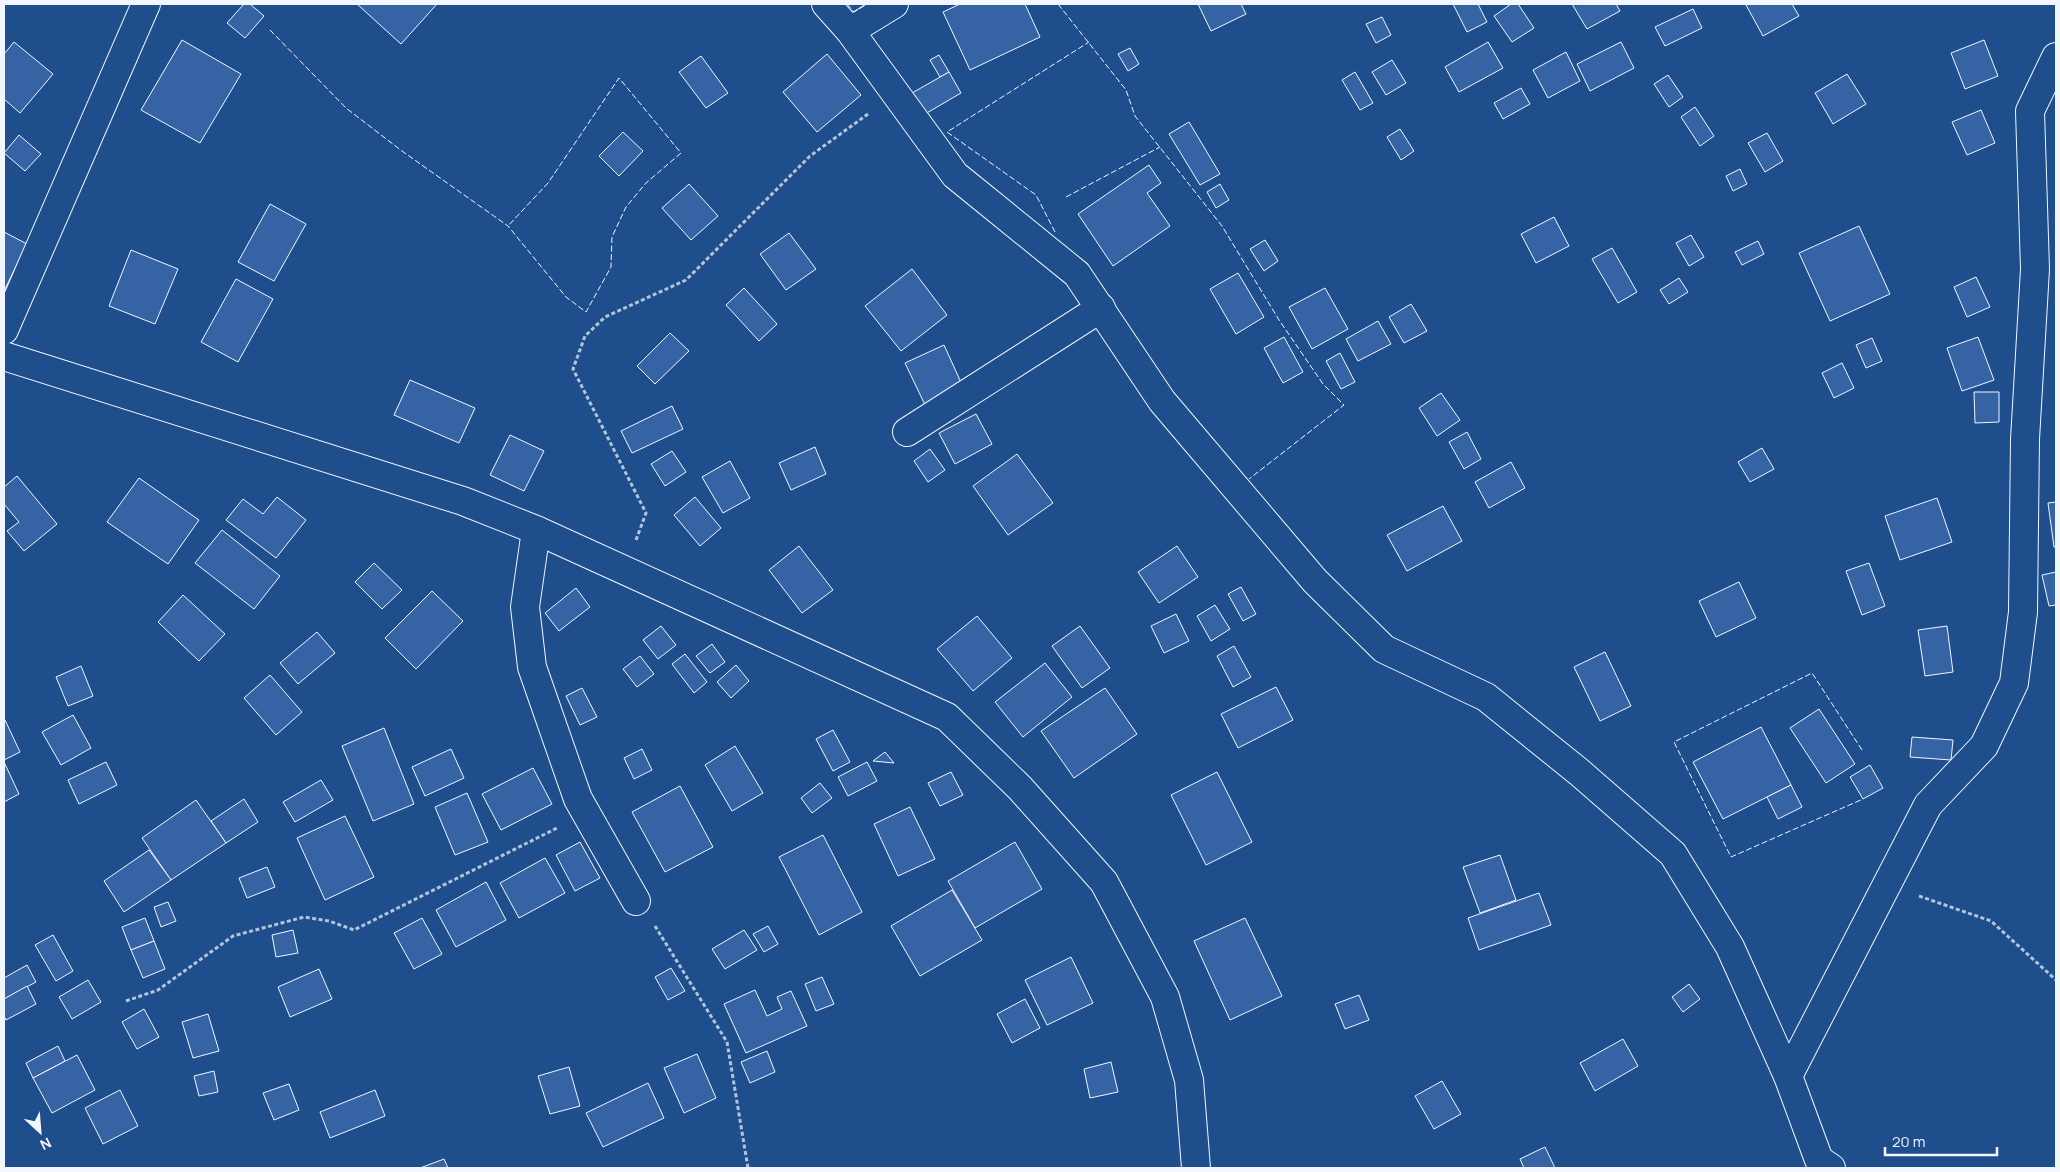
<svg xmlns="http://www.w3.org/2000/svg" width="2060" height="1172" viewBox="0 0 2060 1172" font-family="Manrope,sans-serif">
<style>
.building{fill:#3563a3;stroke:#f2f6ff}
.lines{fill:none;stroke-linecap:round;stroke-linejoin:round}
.minor-casing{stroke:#f2f6ff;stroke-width:30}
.tertiary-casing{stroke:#f2f6ff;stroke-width:30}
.path{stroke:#b3c4dc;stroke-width:3;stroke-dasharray:4 2.5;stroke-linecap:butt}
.minor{stroke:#1f4e8c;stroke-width:28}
.tertiary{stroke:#1f4e8c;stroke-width:28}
.fence{stroke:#f2f6ff;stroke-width:1;stroke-dasharray:6 2.5;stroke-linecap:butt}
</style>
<rect width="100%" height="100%" fill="#1f4e8c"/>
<g class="building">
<path d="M244,4H250L264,16L245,38L227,23Z"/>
<path d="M357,4H437L401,44Z"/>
<path d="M960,4H1025L1040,37L970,70L943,12Z"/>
<path d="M1198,4H1241L1246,14L1211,31Z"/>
<path d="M1453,4H1478L1487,22L1467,32Z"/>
<path d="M1511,4H1518L1534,28L1512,42L1494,16Z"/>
<path d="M1572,4H1616L1620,11L1587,29Z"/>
<path d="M1748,4H1792L1799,16L1763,36L1746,5Z"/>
<path d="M1693,9L1702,28L1665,46L1655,27Z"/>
<path d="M1382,17L1391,35L1376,43L1366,24Z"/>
<path d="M182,40L241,74L200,143L141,110Z"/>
<path d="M1984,40L1998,76L1965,89L1951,53Z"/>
<path d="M14,42L53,74L20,113L4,99V54Z"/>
<path d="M1488,42L1503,68L1459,92L1445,67Z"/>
<path d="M1621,42L1634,68L1590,91L1577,64Z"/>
<path d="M1130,48L1139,64L1128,71L1118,54Z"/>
<path d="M1566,52L1580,81L1548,98L1533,70Z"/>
<path d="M827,54L861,95L817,132L783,92Z"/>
<path d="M939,55L949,72L940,77L930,60Z"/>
<path d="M701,56L728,93L706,108L679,72Z"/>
<path d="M1392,60L1406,83L1386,95L1372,72Z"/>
<path d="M949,72L961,93L925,114L912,93Z"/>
<path d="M1355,72L1373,103L1360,110L1342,80Z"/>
<path d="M1847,74L1866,104L1833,124L1815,93Z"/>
<path d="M1668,75L1683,97L1669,107L1654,84Z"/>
<path d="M1521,88L1530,104L1503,119L1494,103Z"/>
<path d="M1695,107L1714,136L1700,146L1681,117Z"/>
<path d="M1981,110L1995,143L1967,155L1952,122Z"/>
<path d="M1189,122L1220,174L1200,185L1169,134Z"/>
<path d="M1400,129L1414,151L1401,160L1387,137Z"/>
<path d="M623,132L643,151L619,176L599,156Z"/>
<path d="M1767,133L1783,161L1765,172L1748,143Z"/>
<path d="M19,135L41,154L25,171L4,153Z"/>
<path d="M1149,165L1161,183L1147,193L1170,226L1113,266L1078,214Z"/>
<path d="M1740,169L1747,184L1733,191L1726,176Z"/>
<path d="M689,184L718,216L691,240L662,208Z"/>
<path d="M1220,184L1229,200L1216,208L1207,192Z"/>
<path d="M270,204L306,224L274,281L238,262Z"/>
<path d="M1554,217L1569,246L1536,263L1521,234Z"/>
<path d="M1859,226L1890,294L1830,321L1799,253Z"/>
<path d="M4,232L27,244L4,291Z"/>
<path d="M789,233L816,269L786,290L760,254Z"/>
<path d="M1691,235L1704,257L1689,266L1676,243Z"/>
<path d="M1265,240L1278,261L1264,271L1250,249Z"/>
<path d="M1758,241L1764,254L1742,265L1735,252Z"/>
<path d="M1612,248L1637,292L1618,303L1592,259Z"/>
<path d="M131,250L178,269L155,324L109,306Z"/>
<path d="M912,269L947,315L901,351L865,306Z"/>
<path d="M1238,273L1264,317L1236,334L1210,289Z"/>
<path d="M1976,277L1990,307L1967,317L1954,287Z"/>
<path d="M1679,278L1688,292L1669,304L1660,290Z"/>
<path d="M236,279L273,299L238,362L201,342Z"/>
<path d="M744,288L777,324L759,341L726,305Z"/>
<path d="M1325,288L1348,329L1312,349L1289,307Z"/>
<path d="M1411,304L1427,331L1404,343L1389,317Z"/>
<path d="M1378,321L1391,344L1358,361L1346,339Z"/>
<path d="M670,333L689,351L655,384L637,366Z"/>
<path d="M1284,337L1303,372L1283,383L1264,348Z"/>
<path d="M1978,337L1994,380L1962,391L1947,348Z"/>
<path d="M1872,338L1882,361L1866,368L1856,345Z"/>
<path d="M944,345L964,389L926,407L905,363Z"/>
<path d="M1340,353L1355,382L1341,389L1326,361Z"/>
<path d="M1842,363L1854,388L1834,398L1822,373Z"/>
<path d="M410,380L475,408L459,443L394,415Z"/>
<path d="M1974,392H1999V422L1975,423Z"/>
<path d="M1441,393L1460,420L1437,436L1419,408Z"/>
<path d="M672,406L683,429L632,453L621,431Z"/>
<path d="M976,414L992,444L955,464L939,433Z"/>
<path d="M1467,432L1481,459L1464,469L1449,442Z"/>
<path d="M510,435L544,451L524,491L490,475Z"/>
<path d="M815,447L826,474L791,490L779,463Z"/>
<path d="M1762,448L1774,469L1750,482L1738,462Z"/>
<path d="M930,449L945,470L928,482L914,461Z"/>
<path d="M672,451L686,472L665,486L651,464Z"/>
<path d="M1017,454L1053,503L1008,535L973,486Z"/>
<path d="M730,461L750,498L723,513L702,477Z"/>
<path d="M1511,462L1525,488L1489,508L1475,482Z"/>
<path d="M17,476L57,524L24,551L7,531L19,522L4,504V487Z"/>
<path d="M139,478L199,520L168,564L107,522Z"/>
<path d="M277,497L306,520L276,558L226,520L243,499L263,514Z"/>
<path d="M695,497L721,528L700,546L674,515Z"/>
<path d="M1937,498L1952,542L1900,560L1885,516Z"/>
<path d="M2056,502V547H2054L2048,503Z"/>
<path d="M1443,506L1462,541L1407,571L1387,535Z"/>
<path d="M222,530L280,576L254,609L195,563Z"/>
<path d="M799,546L833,590L802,613L769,570Z"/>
<path d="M1177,546L1198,577L1159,603L1138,572Z"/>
<path d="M374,563L402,590L382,609L355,582Z"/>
<path d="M1869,563L1885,606L1862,615L1846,571Z"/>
<path d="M2056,572V605L2049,606L2042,575Z"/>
<path d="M1739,582L1756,618L1716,637L1699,601Z"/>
<path d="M1241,587L1256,614L1243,621L1228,594Z"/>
<path d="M576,588L590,607L559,631L545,613Z"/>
<path d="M432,591L463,621L416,669L385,638Z"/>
<path d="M183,595L225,634L199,661L158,622Z"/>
<path d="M1215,605L1230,629L1211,641L1197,616Z"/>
<path d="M1176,614L1189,641L1164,653L1151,626Z"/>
<path d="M977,616L1012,658L973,691L937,649Z"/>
<path d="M661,626L676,645L658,659L643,640Z"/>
<path d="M1080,626L1110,668L1082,688L1052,646Z"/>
<path d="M1947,626L1953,672L1925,676L1918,630Z"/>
<path d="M317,632L335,653L298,684L280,663Z"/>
<path d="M712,644L725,662L710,673L696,656Z"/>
<path d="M1234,646L1251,677L1233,687L1217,656Z"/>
<path d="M1605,652L1631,706L1600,721L1574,667Z"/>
<path d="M685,654L707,682L694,693L672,664Z"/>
<path d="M640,656L654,674L637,687L623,669Z"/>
<path d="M1045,663L1072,697L1023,737L995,702Z"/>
<path d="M736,665L749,681L731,698L717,682Z"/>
<path d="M81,666L93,696L68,706L56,677Z"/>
<path d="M270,675L302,712L276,735L244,698Z"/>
<path d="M1276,687L1293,720L1238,748L1221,714Z"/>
<path d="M582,688L597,717L580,725L566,696Z"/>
<path d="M1105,688L1137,734L1074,778L1041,731Z"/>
<path d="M1819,709L1855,764L1826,783L1790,728Z"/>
<path d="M73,715L91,748L61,765L42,732Z"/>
<path d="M5,720L20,752L4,760V721Z"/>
<path d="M1761,727L1791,785L1723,819L1693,762Z"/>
<path d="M384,728L414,804L373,821L342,746Z"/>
<path d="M833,730L850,762L833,771L816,739Z"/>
<path d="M1912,737L1953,740L1951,760L1910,757Z"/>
<path d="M735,746L763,793L732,811L705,765Z"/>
<path d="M451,749L464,778L425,796L412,767Z"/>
<path d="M642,749L652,770L634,779L624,758Z"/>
<path d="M885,752L894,763L873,761Z"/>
<path d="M4,762L19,794L4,802Z"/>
<path d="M106,762L117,785L79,804L68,780Z"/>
<path d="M867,762L877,781L848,796L838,777Z"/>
<path d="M1870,765L1883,788L1863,799L1850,777Z"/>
<path d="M533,768L552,804L501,830L482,794Z"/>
<path d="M951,772L963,795L940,806L928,783Z"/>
<path d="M1217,772L1252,842L1206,865L1171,795Z"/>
<path d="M321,780L333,800L295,822L283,802Z"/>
<path d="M820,783L832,798L812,813L801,798Z"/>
<path d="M1791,785L1802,807L1778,819L1767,797Z"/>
<path d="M680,786L713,847L665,872L632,812Z"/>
<path d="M467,793L488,842L455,855L435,807Z"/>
<path d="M244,799L258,822L226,843L211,821Z"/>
<path d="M196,800L226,843L171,880L142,838Z"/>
<path d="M910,807L935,859L898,876L874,824Z"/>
<path d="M345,816L374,877L325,900L297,838Z"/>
<path d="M823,835L862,912L819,935L779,857Z"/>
<path d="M580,842L600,878L575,891L556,855Z"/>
<path d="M1015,842L1042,889L975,928L948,881Z"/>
<path d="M149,850L171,880L124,912L104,881Z"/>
<path d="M1500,855L1516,900L1480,913L1463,867Z"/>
<path d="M545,858L565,893L519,918L500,883Z"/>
<path d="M267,867L275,887L247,898L239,878Z"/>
<path d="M486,882L506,920L456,947L436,910Z"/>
<path d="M952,890L982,940L920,976L891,926Z"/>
<path d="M1539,893L1551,925L1479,950L1468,918Z"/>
<path d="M168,902L176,921L161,927L154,907Z"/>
<path d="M145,918L154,941L131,950L122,927Z"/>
<path d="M422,918L442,954L414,969L394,933Z"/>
<path d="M1245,918L1282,996L1230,1020L1194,941Z"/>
<path d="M768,926L778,944L764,952L753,934Z"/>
<path d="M293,930L298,953L276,957L272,935Z"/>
<path d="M744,930L757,950L725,969L712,949Z"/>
<path d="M53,935L73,971L56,981L35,945Z"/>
<path d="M154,941L165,969L143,978L131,950Z"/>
<path d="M1071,957L1093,1003L1047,1025L1025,980Z"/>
<path d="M27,965L36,982L4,999V978Z"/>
<path d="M671,968L685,991L668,1000L655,977Z"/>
<path d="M319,969L332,999L290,1017L278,987Z"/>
<path d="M822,977L834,1004L816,1011L805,984Z"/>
<path d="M88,980L101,1002L72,1019L59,997Z"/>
<path d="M1689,984L1700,999L1683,1012L1672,997Z"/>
<path d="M27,986L36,1004L6,1020L4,1016V999Z"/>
<path d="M755,990L767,1016L782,1009L777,997L791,991L807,1026L746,1053L724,1004Z"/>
<path d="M1359,995L1369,1020L1345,1029L1335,1004Z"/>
<path d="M1025,999L1040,1028L1012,1043L997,1014Z"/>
<path d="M144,1009L159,1037L137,1049L122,1022Z"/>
<path d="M208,1014L219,1051L193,1058L182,1022Z"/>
<path d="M1623,1039L1638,1066L1595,1091L1580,1063Z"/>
<path d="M58,1046L65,1061L33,1078L26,1063Z"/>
<path d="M767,1051L775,1072L750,1083L741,1062Z"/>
<path d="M697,1054L716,1098L684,1113L664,1068Z"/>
<path d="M77,1055L95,1090L52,1113L33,1078Z"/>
<path d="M1111,1062L1118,1092L1090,1098L1084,1069Z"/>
<path d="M569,1067L580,1106L550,1114L538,1076Z"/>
<path d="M214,1071L218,1092L199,1096L194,1076Z"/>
<path d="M1442,1081L1461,1114L1434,1129L1415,1096Z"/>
<path d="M648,1083L664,1118L603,1147L586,1113Z"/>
<path d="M289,1084L299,1110L274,1120L263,1093Z"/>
<path d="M120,1090L138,1126L103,1144L85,1108Z"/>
<path d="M375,1090L385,1116L330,1138L320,1112Z"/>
<path d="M1545,1147L1555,1168H1524L1520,1159Z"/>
<path d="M444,1159L448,1168H420Z"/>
</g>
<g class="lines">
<defs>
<g id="minor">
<path d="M826,4L850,31L955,175L1077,274L1162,401L1315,581L1384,649L1486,697L1579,772L1673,854L1730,947L1788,1076L1819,1160L1831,1168"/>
<path d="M850,31L894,4"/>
<path d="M4,330L146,4"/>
<path d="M907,432L1101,308"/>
<path d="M536,530L525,607L532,667L578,799L636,901"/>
<path d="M1788,1076L1928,805L1984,746L2014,683L2023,612L2025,439L2035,269L2030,111L2056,57"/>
</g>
<path id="tertiary" d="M4,356L463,501L536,530L947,717L1020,788L1104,882L1165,997L1189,1080L1196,1168"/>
</defs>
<use href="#minor" class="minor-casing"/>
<use href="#tertiary" class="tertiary-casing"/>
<g class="path">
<path d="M636,540L646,513L573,369L585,336L605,317L686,280L810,156L868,114"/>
<path d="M1919,896L1991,921L2056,980"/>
<path d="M655,926L727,1042L748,1168"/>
<path d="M126,1001L158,990L233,936L304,917L329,921L354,930L557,828"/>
</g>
<use href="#minor" class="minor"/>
<use href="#tertiary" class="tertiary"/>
<g class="fence">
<path d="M847,4L854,12L867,4"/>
<path d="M1058,4L1126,90L1135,116L1222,226L1279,320L1323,384L1344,405L1249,479"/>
<path d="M270,30L346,108L402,151L508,226L566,297L586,312L611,267L612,237L626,207L646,183L681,153L619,78L548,183L508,226"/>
<path d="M1066,197L1160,147"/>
<path d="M1055,232L1036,195L947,132L1089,42"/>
<path d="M1862,750L1812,673L1674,742L1731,857L1863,799"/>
</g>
</g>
<rect width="2060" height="1172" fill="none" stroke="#f2f6ff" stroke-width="10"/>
<g transform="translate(40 1132) rotate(154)" stroke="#1f4e8c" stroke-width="4" paint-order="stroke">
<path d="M0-4L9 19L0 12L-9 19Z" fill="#f2f6ff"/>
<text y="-8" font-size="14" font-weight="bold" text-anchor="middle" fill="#f2f6ff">N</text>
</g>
<path d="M1885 1147v8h112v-8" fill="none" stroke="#f2f6ff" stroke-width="2.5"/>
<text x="1892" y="1147" font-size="15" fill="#f2f6ff" stroke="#1f4e8c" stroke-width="4" paint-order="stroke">20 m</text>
</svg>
